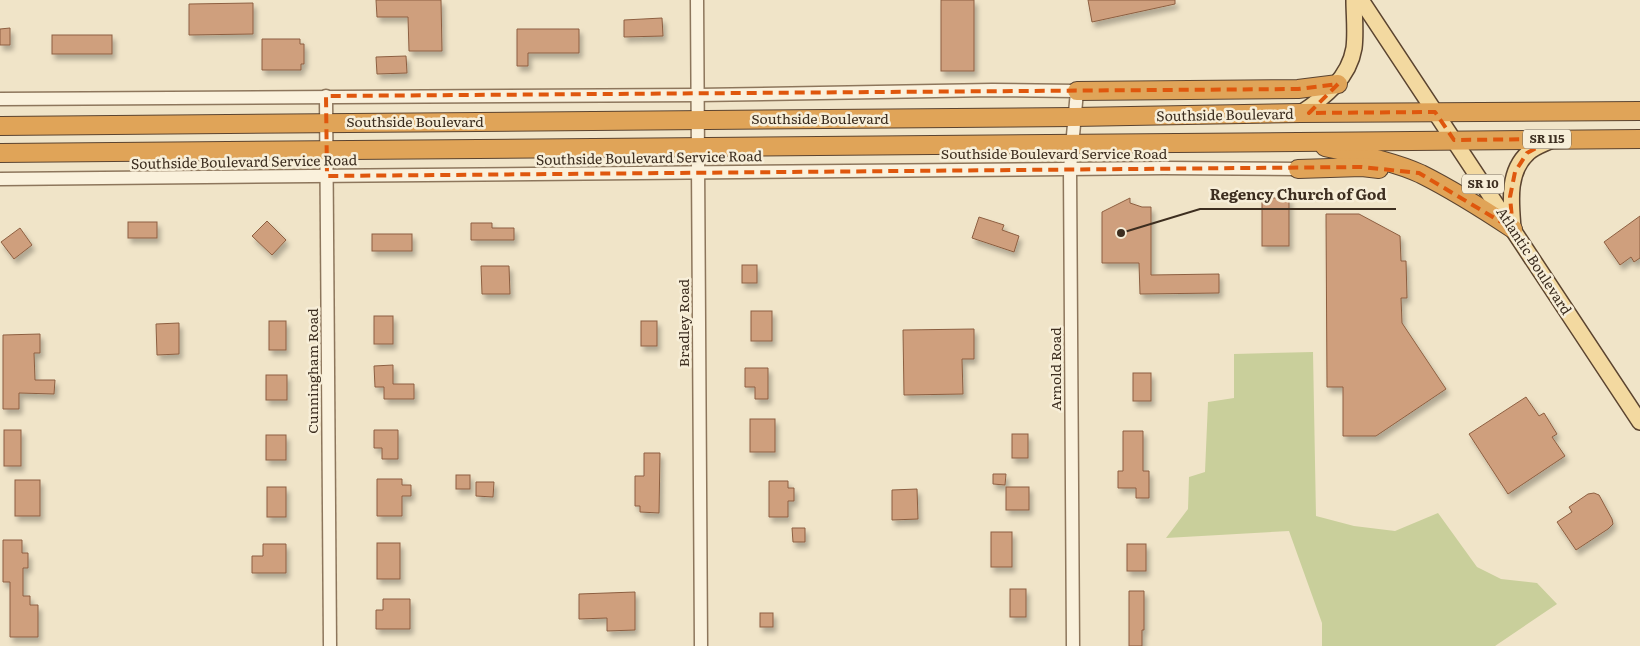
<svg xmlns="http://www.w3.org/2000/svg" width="1640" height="646" viewBox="0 0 1640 646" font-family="Literata,serif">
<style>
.green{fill:#c9cf9b}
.building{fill:#cf9f7d;stroke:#8d5f41;filter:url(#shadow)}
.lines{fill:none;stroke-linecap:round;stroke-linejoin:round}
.minor-casing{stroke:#8d765c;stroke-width:15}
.major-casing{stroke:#5b4430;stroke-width:18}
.highway-casing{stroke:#5b4430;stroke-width:20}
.minor{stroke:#faf1dc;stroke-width:12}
.major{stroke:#f3d9a0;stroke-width:15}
.highway{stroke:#e0a458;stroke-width:18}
.marked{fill:none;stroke:#df570d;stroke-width:4;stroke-dasharray:10 6;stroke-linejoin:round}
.labels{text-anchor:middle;stroke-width:5;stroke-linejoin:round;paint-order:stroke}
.shield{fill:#f7eed8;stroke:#756857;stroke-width:1}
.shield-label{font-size:12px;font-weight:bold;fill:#3d2e20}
.street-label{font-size:14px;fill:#3d2e20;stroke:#f7eed8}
.leader{fill:none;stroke:#3d2e20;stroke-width:2}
.callout-dot{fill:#3d2e20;stroke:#f7eed8;stroke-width:2}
.callout-label{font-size:15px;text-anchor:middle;font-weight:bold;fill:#3d2e20;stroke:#f7eed8;stroke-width:5;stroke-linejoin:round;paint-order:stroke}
</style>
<defs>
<filter id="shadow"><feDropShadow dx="3" dy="5" stdDeviation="2.5" flood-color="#0004"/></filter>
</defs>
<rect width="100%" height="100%" fill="#f0e4c8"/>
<path class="green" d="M1313,352L1316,516L1354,526L1395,531L1438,513L1477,567L1501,579L1537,583L1557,604L1495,646H1322V623L1289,531L1166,538L1188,509L1189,477L1205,472L1208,402L1234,398V354Z"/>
<g class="building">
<path d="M376,0H441L442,51H409L408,17H377Z"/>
<rect x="941" y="0" width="33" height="71"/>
<path d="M1088,0H1175V4L1092,22Z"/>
<path d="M253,3V34L189,35V4Z"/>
<path d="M662,18L663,36L624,37V20Z"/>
<path d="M10,28V45H0V29Z"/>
<path d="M517,29H579V53H528V66H517Z"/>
<rect x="52" y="35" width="60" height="19"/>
<path d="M262,39H300V44H304V64H301V70H262Z"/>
<path d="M406,56L407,73L377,74L376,57Z"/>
<path d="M1130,198V203L1142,207H1151V275L1219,274V293L1140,294L1139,263H1102V212Z"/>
<rect x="1262" y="198" width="27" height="48"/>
<path d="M1326,214H1359L1400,236L1401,261H1406L1407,298H1401L1402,323L1446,389L1376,436H1343V387H1327Z"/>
<path d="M1640,216V258L1634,262L1631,257L1620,265L1604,242Z"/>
<path d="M979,217L1004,225L1002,230L1019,236L1014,252L972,238Z"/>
<path d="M267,221L286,240L272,255L252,236Z"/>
<rect x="128" y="222" width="29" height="16"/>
<path d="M471,223H492V228H514V240H471Z"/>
<path d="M20,228L32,245L14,259L1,242Z"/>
<rect x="372" y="234" width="40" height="17"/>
<rect x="742" y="265" width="15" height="18"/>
<path d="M481,266H509L510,294H482Z"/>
<rect x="751" y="311" width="21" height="30"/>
<rect x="374" y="316" width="19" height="28"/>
<rect x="269" y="321" width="17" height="29"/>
<rect x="641" y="321" width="16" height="25"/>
<path d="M179,323V354L157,355L156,324Z"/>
<path d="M974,329V359H962L963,394L904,395L903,330Z"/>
<path d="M40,334V353H34L35,380H55L54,394L19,393V409H3V335Z"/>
<path d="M393,365V384H414V399H384V387H375L374,366Z"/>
<path d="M745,368H768V399H755V387H745Z"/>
<rect x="1133" y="373" width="18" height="28"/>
<rect x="266" y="375" width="21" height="25"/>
<path d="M1526,397L1539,416L1544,413L1557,434L1552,437L1565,456L1508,494L1469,434Z"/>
<rect x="750" y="419" width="25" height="33"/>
<rect x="4" y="430" width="17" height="36"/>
<path d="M374,430H398V459H382V448H374Z"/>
<path d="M1123,431H1143V471H1149V498H1136V488H1118V471H1123Z"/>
<rect x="1012" y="434" width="16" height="24"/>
<rect x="266" y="435" width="20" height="25"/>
<path d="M644,453H660L659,513L640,512V506H635V476H644Z"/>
<path d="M993,474H1006L1005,485L993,484Z"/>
<rect x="456" y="475" width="14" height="14"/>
<path d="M377,479H402V485H411V496H402V516H377Z"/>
<rect x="15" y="480" width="25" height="36"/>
<path d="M769,481H788V488H794V501H788V517H769Z"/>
<path d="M476,482H494L493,497L476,496Z"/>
<rect x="267" y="487" width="19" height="30"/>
<rect x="1006" y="487" width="23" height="23"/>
<path d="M917,489L918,519L892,520V490Z"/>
<path d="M1594,493L1599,495L1612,519L1613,524L1608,529L1576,550L1557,522L1572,512L1569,507L1588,494Z"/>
<path d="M792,528H805V542H793Z"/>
<rect x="991" y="532" width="21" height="35"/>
<path d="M3,540H22V553H28V568H23V596H30V605H38V637H10V582H3Z"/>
<rect x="377" y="543" width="23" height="36"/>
<path d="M263,544H286V573H252V556H263Z"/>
<rect x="1127" y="544" width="19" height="27"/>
<rect x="1010" y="589" width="16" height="28"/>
<path d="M1129,591H1144V630H1142V646H1129Z"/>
<path d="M635,592V630L607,631V618L579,619V594Z"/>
<path d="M383,599H410V629H376V610H383Z"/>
<rect x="760" y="613" width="13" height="14"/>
</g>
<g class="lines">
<defs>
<g id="minor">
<path d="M697,0L701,646"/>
<path d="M326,96L330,646"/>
<path d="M0,99L698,95L992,90L1077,91L1070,169L1073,646"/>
<path d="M0,179L1164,168L1298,169"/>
</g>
<g id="major">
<path d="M1361,0L1640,422"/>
<path d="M1301,113C1325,97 1349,78 1354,48C1356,32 1354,15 1354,0"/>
<path d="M1513,228C1511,203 1507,172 1528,153C1534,147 1544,144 1552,140"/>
</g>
<g id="highway">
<path d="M1077,91L1298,89L1338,84"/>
<path d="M0,126L1074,117L1301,113L1640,111"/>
<path d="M1325,147C1355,154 1393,161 1421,174C1453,190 1483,209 1513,229"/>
<path d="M0,153L1640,139"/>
<path d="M1298,169L1362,167L1379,169"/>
</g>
</defs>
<use href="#minor" class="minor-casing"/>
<use href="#major" class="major-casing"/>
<use href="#highway" class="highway-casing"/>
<use href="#minor" class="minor"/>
<use href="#major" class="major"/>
<use href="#highway" class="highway"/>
</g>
<path class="marked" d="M1338,84L1309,113L1435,112L1454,140L1553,139L1527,153L1515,172L1510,197L1513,229L1419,173L1362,167L327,176L326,96L1298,89Z"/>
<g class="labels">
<g class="shield">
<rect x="1523" y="129.5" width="48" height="19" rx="4"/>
<rect x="1462" y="174.5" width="42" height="19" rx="4"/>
</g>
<g class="shield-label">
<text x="1547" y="143">SR 115</text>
<text x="1483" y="188">SR 10</text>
</g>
<g class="street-label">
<text transform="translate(1225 115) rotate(-1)" y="5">Southside Boulevard</text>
<text x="820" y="124">Southside Boulevard</text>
<text x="415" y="127">Southside Boulevard</text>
<text x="1054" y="159">Southside Boulevard Service Road</text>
<text transform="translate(649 158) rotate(-1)" y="5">Southside Boulevard Service Road</text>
<text transform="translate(244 162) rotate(-1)" y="5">Southside Boulevard Service Road</text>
<text transform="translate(1534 261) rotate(57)" y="5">Atlantic Boulevard</text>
<text transform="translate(684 323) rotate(-90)" y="5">Bradley Road</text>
<text transform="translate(1056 369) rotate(-90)" y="5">Arnold Road</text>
<text transform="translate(313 371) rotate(-90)" y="5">Cunningham Road</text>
</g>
</g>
<path class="leader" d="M1121 233L1200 209H1396"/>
<circle class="callout-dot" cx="1121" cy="233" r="5"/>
<g class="callout-label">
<text x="1298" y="200">Regency Church of God</text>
</g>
</svg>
